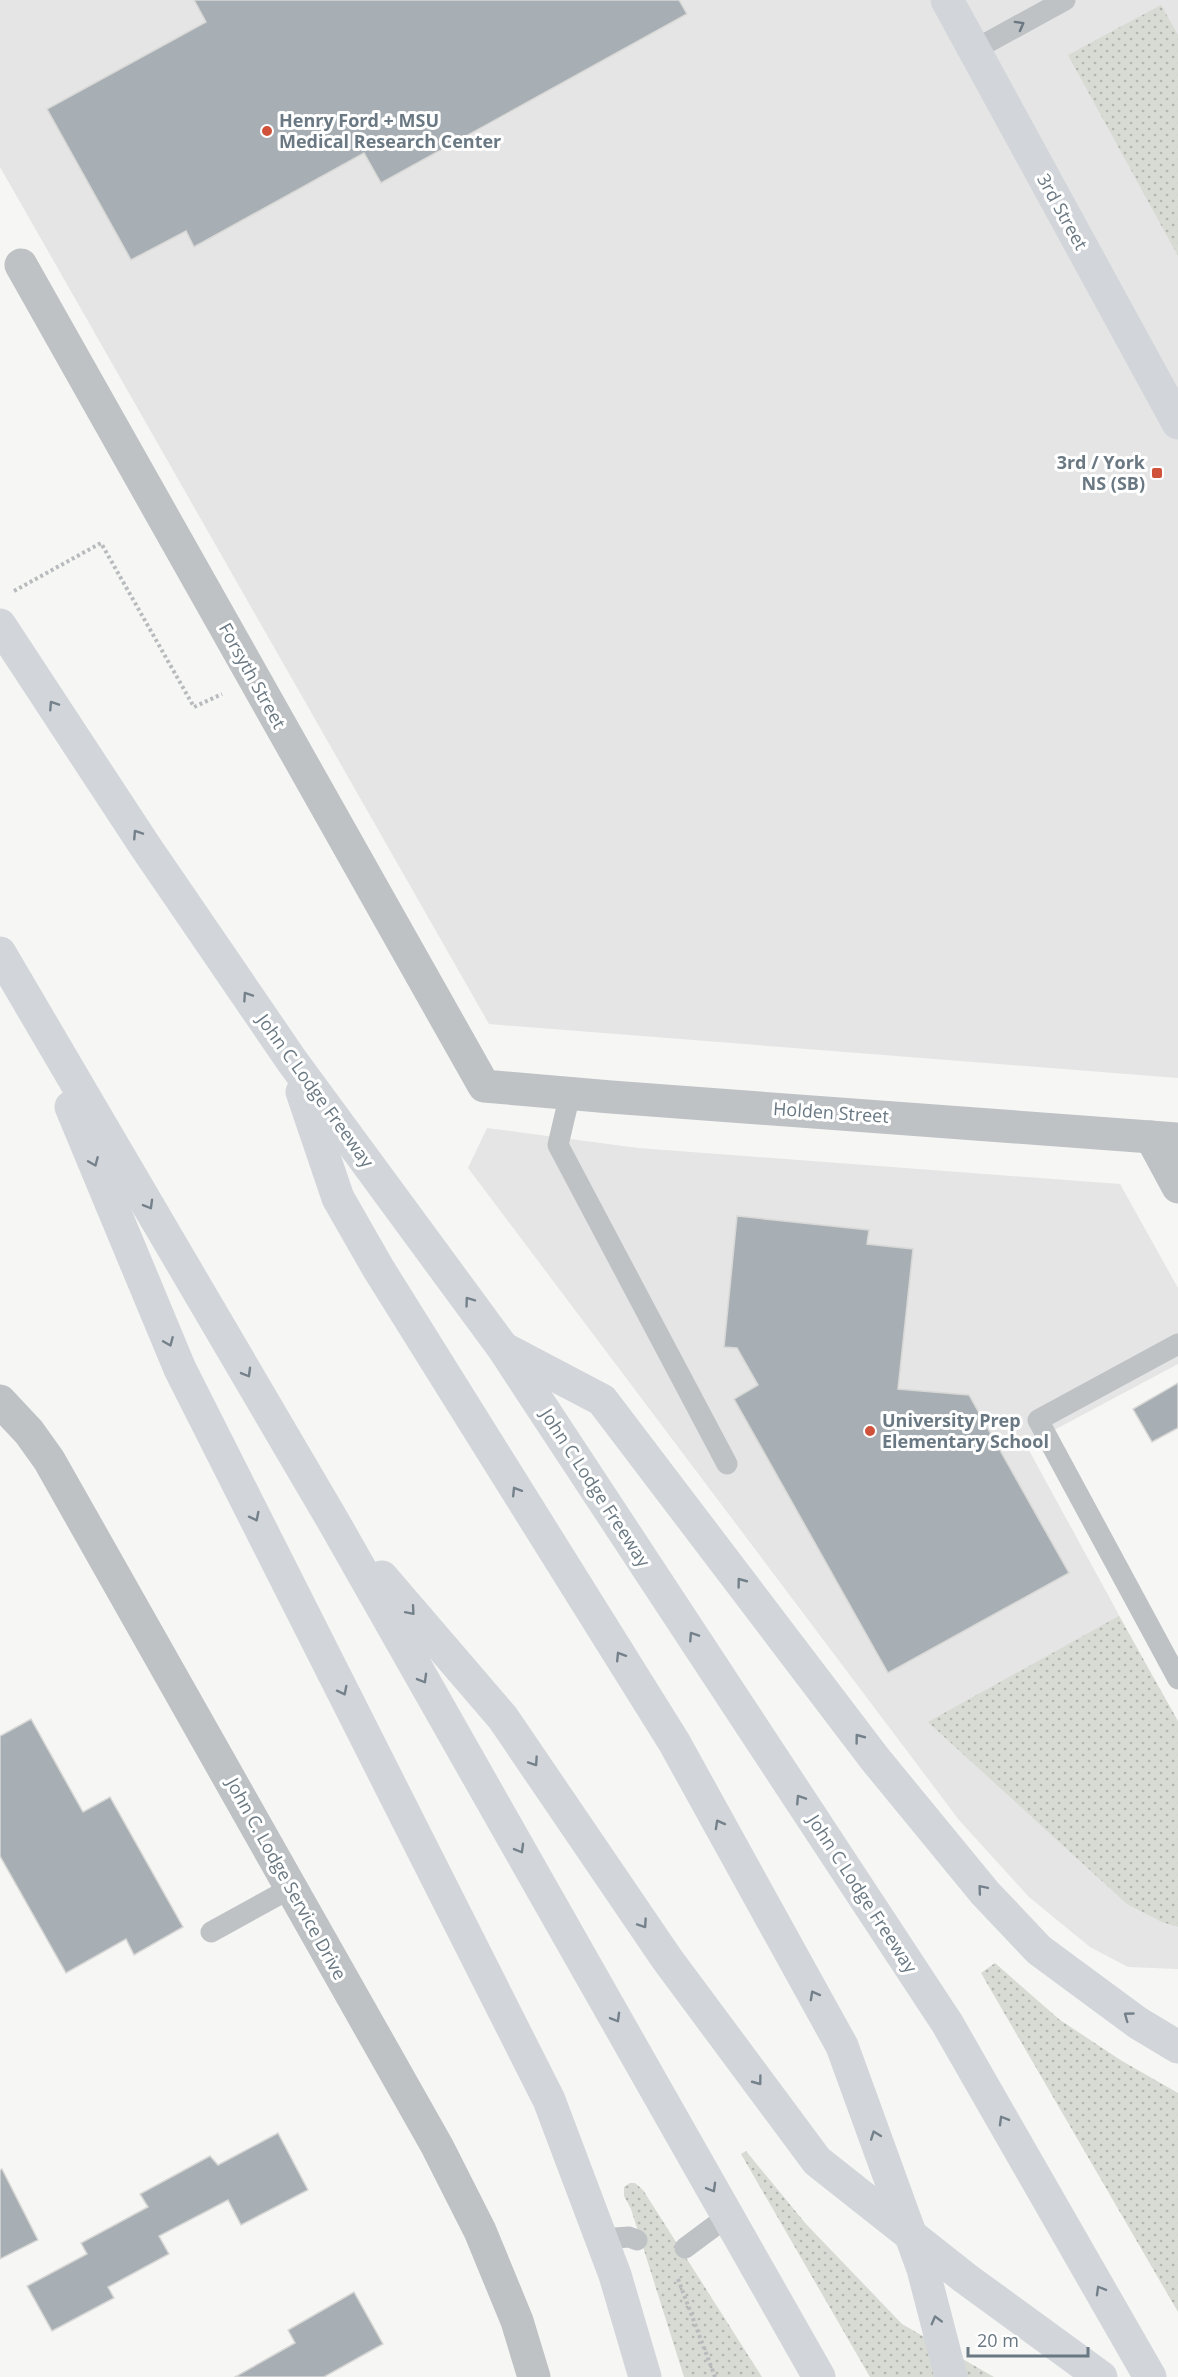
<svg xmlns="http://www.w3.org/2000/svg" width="1178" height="2377" viewBox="0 0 1178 2377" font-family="'Open Sans',sans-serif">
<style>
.built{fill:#e4e5e4}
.grass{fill:url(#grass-dots)}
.building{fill:#a8afb4;stroke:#d8d8d6;stroke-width:1.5}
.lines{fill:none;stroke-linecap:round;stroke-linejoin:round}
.path{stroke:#b8bbbd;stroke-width:4;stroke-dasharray:3 3;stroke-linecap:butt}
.lane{stroke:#bec2c5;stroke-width:21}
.street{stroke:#bec2c5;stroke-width:33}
.secondary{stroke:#d2d6da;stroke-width:33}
.highway{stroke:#d2d6da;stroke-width:33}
.oneway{stroke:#697882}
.oneway2{stroke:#74818b}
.poi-dot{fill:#d0523a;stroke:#fff;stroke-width:2}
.labels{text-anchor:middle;stroke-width:6;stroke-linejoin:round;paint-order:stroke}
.poi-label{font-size:18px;font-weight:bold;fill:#697882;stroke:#fff;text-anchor:start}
.street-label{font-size:18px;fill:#697882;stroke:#fff}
</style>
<defs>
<pattern id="grass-dots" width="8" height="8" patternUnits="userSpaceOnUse" patternTransform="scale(1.5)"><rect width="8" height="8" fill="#d7dbd3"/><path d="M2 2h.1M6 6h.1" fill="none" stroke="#b2b6b1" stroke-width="1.8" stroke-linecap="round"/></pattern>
</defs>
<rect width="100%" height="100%" fill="#f6f6f4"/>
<g class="built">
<path d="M0,0H1178V1078L489,1024L0,167Z"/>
<path d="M487,1128L638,1148L1120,1184L1178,1288V1364L1026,1445L1178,1723V1969L1128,1967L1090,1947L1029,1897L959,1820L468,1168Z"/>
</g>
<g class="grass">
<path d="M1161,5L1178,35V256L1068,55Z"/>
<path d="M1119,1616L1178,1721V1927L1162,1922L1127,1904L928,1722Z"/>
<path d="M995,1963L1060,2020L1122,2061L1178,2093V2312L981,1973Z"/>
<path d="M746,2151L806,2224L902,2324L994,2377H870L741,2154Z"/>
<path d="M630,2183H635L643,2190L762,2377H684L631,2209L624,2196V2187Z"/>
</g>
<g class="building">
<path d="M194,0H679L687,14L381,183L364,153L194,247L186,231L131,260L47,109L206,22Z"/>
<path d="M737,1216L869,1230L867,1244L913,1249L898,1389L969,1395L1069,1573L888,1673L734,1399L758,1385L737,1348L724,1347Z"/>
<path d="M1178,1383V1428L1152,1442L1133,1409Z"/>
<path d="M31,1719L83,1812L110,1797L183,1927L134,1955L126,1939L66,1973L0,1856V1736Z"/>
<path d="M278,2133L308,2190L241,2225L228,2200L159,2236L169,2254L108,2287L114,2298L52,2331L27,2286L87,2254L81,2243L148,2207L140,2194L210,2156L218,2165Z"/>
<path d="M2,2169L38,2240L0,2259V2170Z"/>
<path d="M354,2292L383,2344L324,2377H235L295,2343L288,2330Z"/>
</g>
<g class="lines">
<g class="path">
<path d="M14,591L101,543L194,707L222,694"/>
<path d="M678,2279L715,2377"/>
</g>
<g class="lane">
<path d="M974,50L1065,0"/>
<path d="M570,1094L558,1145L727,1464"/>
<path d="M1178,1344L1038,1420L1178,1679"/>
<path d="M211,1932L291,1888"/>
<path d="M601,2239L629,2237L637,2240"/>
<path d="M685,2248L728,2216"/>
</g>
<g class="street">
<path d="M21,265L484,1086L611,1097L1178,1139"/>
<path d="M1151,1137L1178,1187"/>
<path d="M0,1401L29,1432L49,1460L437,2146L480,2231L517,2321L534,2377"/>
</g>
<path class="secondary" d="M947,0L1178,423"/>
<g class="highway">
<path d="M0,625L145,846L292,1061L503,1348L947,2023L1150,2377"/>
<path d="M0,953L332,1519L819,2377"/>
<path d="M302,1092L338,1198L378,1268L674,1742L842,2046L923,2269L951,2377"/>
<path d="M71,1107L180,1369L549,2100L615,2275L645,2377"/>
<path d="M505,1349L602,1400L875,1759L985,1893L1039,1950L1138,2023L1178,2047"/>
<path d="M382,1577L503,1718L667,1959L817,2161L965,2278L1101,2377"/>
</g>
</g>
<defs><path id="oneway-chevron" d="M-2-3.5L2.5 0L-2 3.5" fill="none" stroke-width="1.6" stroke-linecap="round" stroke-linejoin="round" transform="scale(1.5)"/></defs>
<use class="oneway" href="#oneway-chevron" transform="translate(1020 25) rotate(-29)"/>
<g class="oneway2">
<use href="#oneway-chevron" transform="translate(53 705) rotate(-123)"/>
<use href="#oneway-chevron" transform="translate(137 834) rotate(-123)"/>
<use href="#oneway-chevron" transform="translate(247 996) rotate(-124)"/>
<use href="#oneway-chevron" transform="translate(94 1162) rotate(67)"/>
<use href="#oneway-chevron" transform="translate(149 1205) rotate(60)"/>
<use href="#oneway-chevron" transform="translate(469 1301) rotate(-126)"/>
<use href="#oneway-chevron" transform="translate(169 1342) rotate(67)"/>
<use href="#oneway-chevron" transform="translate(247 1373) rotate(60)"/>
<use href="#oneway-chevron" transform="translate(516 1491) rotate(-122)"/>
<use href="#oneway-chevron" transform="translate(255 1517) rotate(63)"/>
<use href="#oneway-chevron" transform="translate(741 1582) rotate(-127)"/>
<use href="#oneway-chevron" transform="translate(411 1611) rotate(49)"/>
<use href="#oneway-chevron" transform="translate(693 1636) rotate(-123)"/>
<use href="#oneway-chevron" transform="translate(620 1656) rotate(-122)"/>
<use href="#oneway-chevron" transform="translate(423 1679) rotate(60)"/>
<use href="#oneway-chevron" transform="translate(343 1691) rotate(63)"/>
<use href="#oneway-chevron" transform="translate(859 1738) rotate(-127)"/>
<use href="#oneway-chevron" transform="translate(534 1762) rotate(56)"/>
<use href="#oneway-chevron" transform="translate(800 1799) rotate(-123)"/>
<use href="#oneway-chevron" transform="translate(719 1824) rotate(-119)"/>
<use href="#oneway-chevron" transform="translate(520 1849) rotate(60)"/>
<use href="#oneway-chevron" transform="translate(982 1889) rotate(-130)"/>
<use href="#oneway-chevron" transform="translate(643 1924) rotate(56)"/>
<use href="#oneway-chevron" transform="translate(814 1995) rotate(-119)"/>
<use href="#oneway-chevron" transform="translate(1128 2016) rotate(-144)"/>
<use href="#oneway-chevron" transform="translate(616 2018) rotate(60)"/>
<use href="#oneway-chevron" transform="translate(758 2081) rotate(53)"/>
<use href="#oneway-chevron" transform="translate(1003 2120) rotate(-120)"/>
<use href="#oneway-chevron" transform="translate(875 2135) rotate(-110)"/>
<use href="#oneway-chevron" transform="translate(712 2188) rotate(60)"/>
<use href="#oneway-chevron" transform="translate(1100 2290) rotate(-120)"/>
<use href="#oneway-chevron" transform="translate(936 2320) rotate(-105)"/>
</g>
<g class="poi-dot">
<circle cx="267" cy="131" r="6"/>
<rect x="1151" y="467" width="12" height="12" rx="3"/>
<circle cx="870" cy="1431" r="6"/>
</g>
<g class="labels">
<g class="poi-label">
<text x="279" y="127">Henry Ford + MSU<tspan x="279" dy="21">Medical Research Center</tspan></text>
<text x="1145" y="469" text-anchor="end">3rd / York<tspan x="1145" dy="21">NS (SB)</tspan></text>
<text x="882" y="1427">University Prep<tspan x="882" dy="21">Elementary School</tspan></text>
</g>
<g class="street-label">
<text transform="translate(1062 212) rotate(61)" y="6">3rd Street</text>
<text transform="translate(252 676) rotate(61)" y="6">Forsyth Street</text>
<text transform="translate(315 1091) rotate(54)" y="6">John C Lodge Freeway</text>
<text transform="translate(831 1113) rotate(4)" y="6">Holden Street</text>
<text transform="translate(595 1488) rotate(57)" y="6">John C Lodge Freeway</text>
<text transform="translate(286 1879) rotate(61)" y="6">John C. Lodge Service Drive</text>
<text transform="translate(862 1894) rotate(57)" y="6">John C Lodge Freeway</text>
</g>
</g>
<path d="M968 2347v9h120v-9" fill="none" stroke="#697882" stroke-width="3"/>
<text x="977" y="2347" font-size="18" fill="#697882" stroke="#ffffff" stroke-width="4.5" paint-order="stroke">20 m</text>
</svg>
